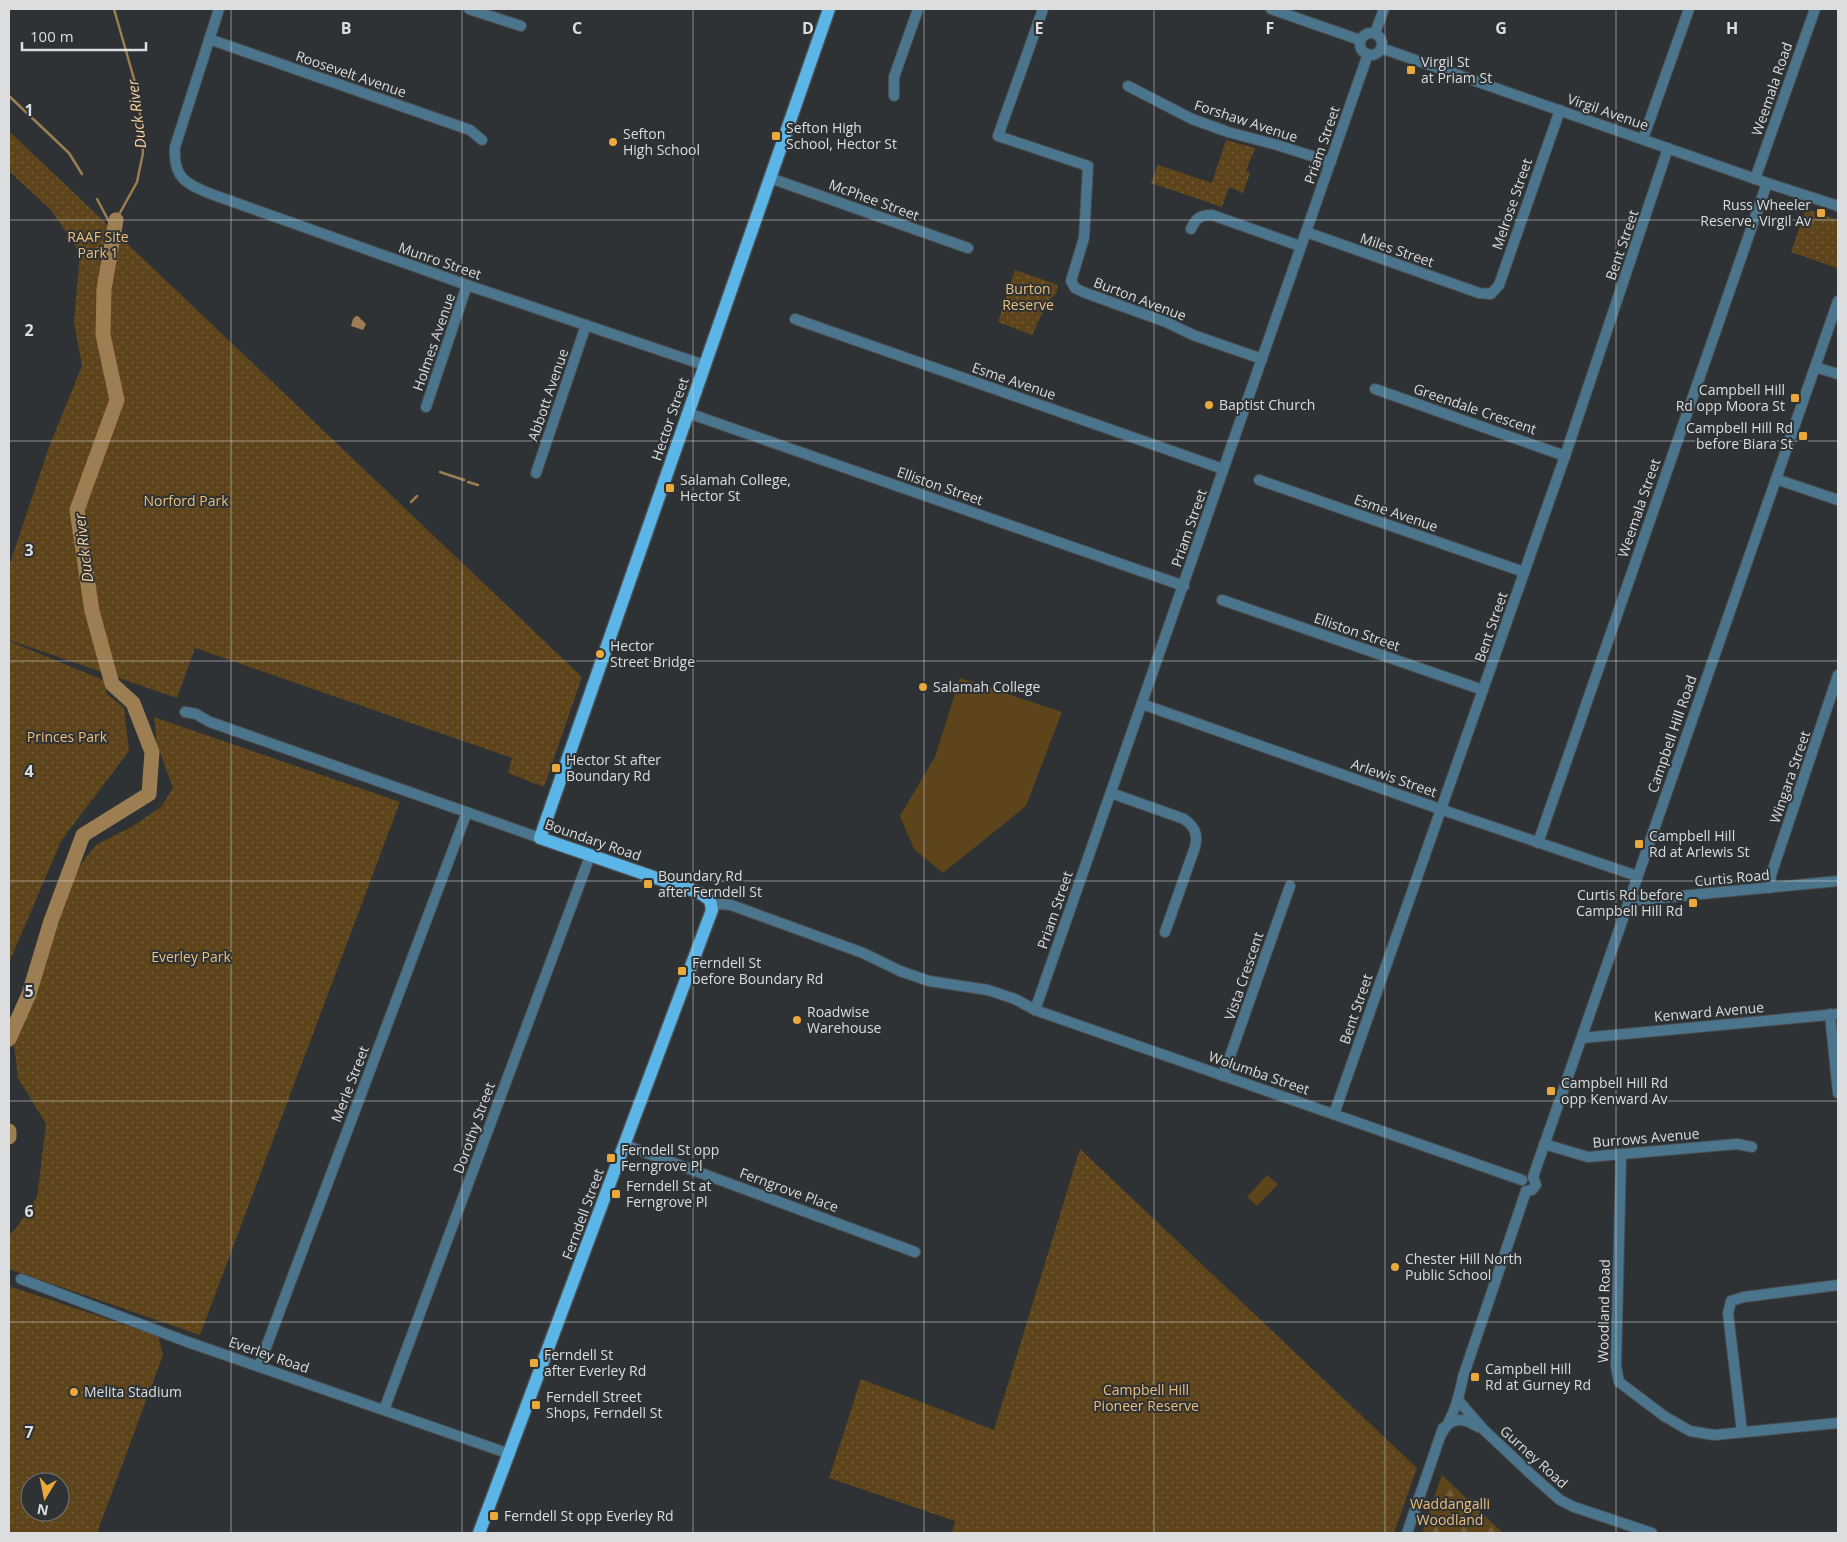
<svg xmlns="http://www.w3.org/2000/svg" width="1847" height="1542" viewBox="0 0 1847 1542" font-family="'Open Sans',sans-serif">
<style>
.grass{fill:#5e441b}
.forest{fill:url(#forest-firs)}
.park{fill:url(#park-dots);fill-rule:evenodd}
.water{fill:url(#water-ripples)}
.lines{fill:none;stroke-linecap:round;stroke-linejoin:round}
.stream{stroke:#9d7e52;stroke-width:2.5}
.river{stroke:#9d7e52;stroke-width:15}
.minor-casing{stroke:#4a4d4f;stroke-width:12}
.major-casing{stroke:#4a4d4f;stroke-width:15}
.minor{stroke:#4b758c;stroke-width:10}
.major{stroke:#5bb6e7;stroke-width:12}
.grid{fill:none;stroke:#dbddde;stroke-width:1;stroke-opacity:0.55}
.poi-dot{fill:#eca93b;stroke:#2e3234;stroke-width:2}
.labels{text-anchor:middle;stroke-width:4;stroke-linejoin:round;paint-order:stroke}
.poi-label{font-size:14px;fill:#dbddde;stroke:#2e3234;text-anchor:start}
.street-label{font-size:14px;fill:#dbddde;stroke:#2e3234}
.park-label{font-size:14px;fill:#eebf7b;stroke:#2e3234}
.water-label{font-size:15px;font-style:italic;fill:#fad39e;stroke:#2e3234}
.grid-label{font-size:16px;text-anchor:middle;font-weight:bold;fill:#dbddde;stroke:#2e3234;stroke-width:4;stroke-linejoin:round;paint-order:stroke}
</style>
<defs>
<pattern id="forest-firs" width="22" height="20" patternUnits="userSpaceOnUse" patternTransform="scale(1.25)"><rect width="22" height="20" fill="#5e441b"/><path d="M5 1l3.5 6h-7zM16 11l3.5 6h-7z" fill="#745f3c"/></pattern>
<pattern id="park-dots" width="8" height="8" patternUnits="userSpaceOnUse" patternTransform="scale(1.25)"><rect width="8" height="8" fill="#5e441b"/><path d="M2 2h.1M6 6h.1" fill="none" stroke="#745f3c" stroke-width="1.8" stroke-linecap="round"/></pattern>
<pattern id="water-ripples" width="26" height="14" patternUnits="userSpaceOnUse" patternTransform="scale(1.25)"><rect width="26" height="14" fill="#9d7e52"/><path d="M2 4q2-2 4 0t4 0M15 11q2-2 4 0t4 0" fill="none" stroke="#7d694d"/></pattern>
</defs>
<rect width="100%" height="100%" fill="#2e3234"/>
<g class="grass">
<path d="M960,678L1062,712L1026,806L943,873L914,849L900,816L935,757Z"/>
<path d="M1267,1175L1278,1184L1257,1206L1247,1197Z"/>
</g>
<path class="forest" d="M1442,1475L1503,1533H1422Z"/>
<g class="park">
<path d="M9,131L582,677L544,787L508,773L512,758L195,648L177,698L9,640V566L49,447L82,366L74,322L80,253L51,210L9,171Z"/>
<path d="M1226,140L1255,148L1246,171L1250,173L1243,193L1229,187L1222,207L1151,183L1158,165L1212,183Z"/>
<path d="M1806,209L1838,220L1837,268L1791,252Z"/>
<path d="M1015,270L1058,285L1056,294L1048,301L1032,335L998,322Z"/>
<path d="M9,641L103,680L107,694L124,708L129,751L61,841L9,963Z"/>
<path d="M154,717L400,802L200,1335L9,1269V1235L17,1227L37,1197L46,1124L18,1078L11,1020L36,980L46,929H52L57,894L96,845L133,826L161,807L173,788L157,744Z"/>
<path d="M1080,1149L1417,1468L1394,1533H952L955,1521L829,1478L861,1379L994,1430Z"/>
<path d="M9,1286L158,1336L163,1355L97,1533H9ZM30,1482H60V1512H30Z"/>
</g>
<path class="water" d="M356,316H358L366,324L363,330L351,326L353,319Z"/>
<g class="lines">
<g class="stream">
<path d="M114,9L136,86L141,121L143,153L137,182L116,220"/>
<path d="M9,96L69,153L82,174"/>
<path d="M97,199L114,231"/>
<path d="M440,472L464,480"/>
<path d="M468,482L478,485"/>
<path d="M411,502L417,496"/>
</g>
<g class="river">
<path d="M9,1039L29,994L51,921L83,835L149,794L152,752L133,703L112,684L92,611L77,510L117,400L103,335L104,289L116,220"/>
<path d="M9,1131V1137"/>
</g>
<defs>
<g id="minor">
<path d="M219,9L175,147C173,178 185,183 211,194L467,285L704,365"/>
<path d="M469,9L521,26"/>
<path d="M1043,9L998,136L1088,166L1084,238L1071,281L1075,288L1083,292L1166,322L1193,335L1262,359"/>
<path d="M1271,9L1360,40"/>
<circle cx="1371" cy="44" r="11"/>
<path d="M1375,33L1384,9"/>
<path d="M209,39L470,130L482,140"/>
<path d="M1381,48L1767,183L1838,206"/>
<path d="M1128,86L1192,119L1228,132L1277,145L1331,162"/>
<path d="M894,96V77L918,9"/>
<path d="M1643,139L1689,9"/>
<path d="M770,178L968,248"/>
<path d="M1755,179L1815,9"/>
<path d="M1191,229C1196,218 1200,215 1212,215L1300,246"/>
<path d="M1306,232L1479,293L1491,294L1499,285L1560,110"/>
<path d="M795,319L1223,469"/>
<path d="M1815,367L1838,374"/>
<path d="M1375,389L1565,456"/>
<path d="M426,407L467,285"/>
<path d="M688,413L1184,586"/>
<path d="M536,473L586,325"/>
<path d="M1776,479L1838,500"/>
<path d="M1259,480L1524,572"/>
<path d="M1222,600L1483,690"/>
<path d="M1142,704L1437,808L1637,876"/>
<path d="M185,712L196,714L210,722L540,838"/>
<path d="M1111,793L1184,819C1195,827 1198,834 1195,847L1165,932"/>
<path d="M1538,843L1767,183"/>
<path d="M1770,888L1771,875L1838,675"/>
<path d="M1628,901L1838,881"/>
<path d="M712,905L722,904L731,905L863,953L900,971L929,981L988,990L1015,999L1035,1010L1522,1180"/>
<path d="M1035,1010L1368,54"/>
<path d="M1830,1014L1838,1093"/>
<path d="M1582,1038L1838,1014"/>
<path d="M1223,1076L1290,886"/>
<path d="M1334,1114L1565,456L1668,148"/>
<path d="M1544,1144L1588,1157L1737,1144L1752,1147"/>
<path d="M625,1145L915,1252"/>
<path d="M1621,1154L1616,1366L1619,1382L1664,1416L1690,1431L1714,1435L1838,1423"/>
<path d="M1533,1177L1838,301"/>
<path d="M1526,1191L1532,1190L1536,1185L1533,1177"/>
<path d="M21,1279L185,1341L510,1454"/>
<path d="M259,1366L467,812"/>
<path d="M1458,1400L1483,1429L1534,1477L1560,1500L1574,1507L1652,1533"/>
<path d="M384,1410L590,856"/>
<path d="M1448,1424C1460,1417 1467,1420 1478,1427"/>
<path d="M1742,1432L1728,1313L1731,1301L1744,1297L1838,1285"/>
<path d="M1442,1433C1454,1416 1459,1397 1463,1377L1526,1191"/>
<path d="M1407,1533L1443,1428"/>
</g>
<path id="major" d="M479,1533L712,910L710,900L700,893L540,838L829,9"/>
</defs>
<use href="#minor" class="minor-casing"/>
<use href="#major" class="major-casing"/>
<use href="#minor" class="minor"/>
<use href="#major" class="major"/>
</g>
<path class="grid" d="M231,9V1533M462,9V1533M693,9V1533M924,9V1533M1154,9V1533M1385,9V1533M1616,9V1533M9,220H1838M9,441H1838M9,661H1838M9,881H1838M9,1101H1838M9,1322H1838"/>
<g class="poi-dot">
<rect x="1406" y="65" width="10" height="10" rx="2.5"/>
<rect x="771" y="131" width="10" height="10" rx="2.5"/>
<circle cx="613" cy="142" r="5"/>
<rect x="1816" y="208" width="10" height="10" rx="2.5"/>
<rect x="1790" y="393" width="10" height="10" rx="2.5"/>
<circle cx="1209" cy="405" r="5"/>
<rect x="1798" y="431" width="10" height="10" rx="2.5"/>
<rect x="665" y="483" width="10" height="10" rx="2.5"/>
<circle cx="600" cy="654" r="5"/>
<circle cx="923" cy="687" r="5"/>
<rect x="551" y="763" width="10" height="10" rx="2.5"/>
<rect x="1634" y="839" width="10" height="10" rx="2.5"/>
<rect x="643" y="879" width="10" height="10" rx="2.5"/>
<rect x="1688" y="898" width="10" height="10" rx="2.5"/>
<rect x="677" y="966" width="10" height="10" rx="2.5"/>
<circle cx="797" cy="1020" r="5"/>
<rect x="1546" y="1086" width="10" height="10" rx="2.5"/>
<rect x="606" y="1153" width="10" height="10" rx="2.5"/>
<rect x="611" y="1189" width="10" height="10" rx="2.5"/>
<circle cx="1395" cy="1267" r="5"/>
<rect x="529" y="1358" width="10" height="10" rx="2.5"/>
<rect x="1470" y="1372" width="10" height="10" rx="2.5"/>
<circle cx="74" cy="1392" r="5"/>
<rect x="531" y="1400" width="10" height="10" rx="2.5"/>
<rect x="489" y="1511" width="10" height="10" rx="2.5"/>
</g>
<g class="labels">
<g class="poi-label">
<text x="1421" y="67">Virgil St<tspan x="1421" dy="16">at Priam St</tspan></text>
<text x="786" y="133">Sefton High<tspan x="786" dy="16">School, Hector St</tspan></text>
<text x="623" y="139">Sefton<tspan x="623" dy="16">High School</tspan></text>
<text x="1811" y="210" text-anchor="end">Russ Wheeler<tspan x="1811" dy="16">Reserve, Virgil Av</tspan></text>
<text x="1785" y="395" text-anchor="end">Campbell Hill<tspan x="1785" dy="16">Rd opp Moora St</tspan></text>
<text x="1219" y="410">Baptist Church</text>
<text x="1793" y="433" text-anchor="end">Campbell Hill Rd<tspan x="1793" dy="16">before Biara St</tspan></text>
<text x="680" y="485">Salamah College,<tspan x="680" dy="16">Hector St</tspan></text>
<text x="610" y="651">Hector<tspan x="610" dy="16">Street Bridge</tspan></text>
<text x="933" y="692">Salamah College</text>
<text x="566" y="765">Hector St after<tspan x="566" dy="16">Boundary Rd</tspan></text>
<text x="1649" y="841">Campbell Hill<tspan x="1649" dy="16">Rd at Arlewis St</tspan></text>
<text x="658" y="881">Boundary Rd<tspan x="658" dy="16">after Ferndell St</tspan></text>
<text x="1683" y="900" text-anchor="end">Curtis Rd before<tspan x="1683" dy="16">Campbell Hill Rd</tspan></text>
<text x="692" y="968">Ferndell St<tspan x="692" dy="16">before Boundary Rd</tspan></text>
<text x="807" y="1017">Roadwise<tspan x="807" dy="16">Warehouse</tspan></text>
<text x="1561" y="1088">Campbell Hill Rd<tspan x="1561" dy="16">opp Kenward Av</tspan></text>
<text x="621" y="1155">Ferndell St opp<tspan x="621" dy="16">Ferngrove Pl</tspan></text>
<text x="626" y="1191">Ferndell St at<tspan x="626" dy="16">Ferngrove Pl</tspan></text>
<text x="1405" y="1264">Chester Hill North<tspan x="1405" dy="16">Public School</tspan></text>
<text x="544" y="1360">Ferndell St<tspan x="544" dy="16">after Everley Rd</tspan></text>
<text x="1485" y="1374">Campbell Hill<tspan x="1485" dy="16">Rd at Gurney Rd</tspan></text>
<text x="84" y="1397">Melita Stadium</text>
<text x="546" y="1402">Ferndell Street<tspan x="546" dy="16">Shops, Ferndell St</tspan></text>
<text x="504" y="1521">Ferndell St opp Everley Rd</text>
</g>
<g class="street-label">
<text transform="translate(351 74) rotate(19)" y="5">Roosevelt Avenue</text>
<text transform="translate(1772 89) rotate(-71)" y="5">Weemala Road</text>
<text transform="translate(1608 112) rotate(19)" y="5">Virgil Avenue</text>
<text transform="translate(1246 121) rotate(18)" y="5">Forshaw Avenue</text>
<text transform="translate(1322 145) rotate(-71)" y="5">Priam Street</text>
<text transform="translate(874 200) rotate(20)" y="5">McPhee Street</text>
<text transform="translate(1512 204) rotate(-71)" y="5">Melrose Street</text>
<text transform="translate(1622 245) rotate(-71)" y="5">Bent Street</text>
<text transform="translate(1397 250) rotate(19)" y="5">Miles Street</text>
<text transform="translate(440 261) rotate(19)" y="5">Munro Street</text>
<text transform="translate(1140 299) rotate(21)" y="5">Burton Avenue</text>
<text transform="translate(434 342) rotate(-71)" y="5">Holmes Avenue</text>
<text transform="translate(1014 381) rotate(19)" y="5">Esme Avenue</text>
<text transform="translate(548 395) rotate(-71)" y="5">Abbott Avenue</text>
<text transform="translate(1475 409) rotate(19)" y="5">Greendale Crescent</text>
<text transform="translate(670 419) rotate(-71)" y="5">Hector Street</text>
<text transform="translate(940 486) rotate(19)" y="5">Elliston Street</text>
<text transform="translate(1639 508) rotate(-71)" y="5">Weemala Street</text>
<text transform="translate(1396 513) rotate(19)" y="5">Esme Avenue</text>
<text transform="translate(1189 528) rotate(-71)" y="5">Priam Street</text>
<text transform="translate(1491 627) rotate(-71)" y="5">Bent Street</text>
<text transform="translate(1357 632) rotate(19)" y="5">Elliston Street</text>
<text transform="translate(1672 734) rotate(-71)" y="5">Campbell Hill Road</text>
<text transform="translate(1790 777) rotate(-71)" y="5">Wingara Street</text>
<text transform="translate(1394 778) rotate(19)" y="5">Arlewis Street</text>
<text transform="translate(593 840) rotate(19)" y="5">Boundary Road</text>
<text transform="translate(1732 878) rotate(-5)" y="5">Curtis Road</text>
<text transform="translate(1055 910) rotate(-71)" y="5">Priam Street</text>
<text transform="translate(1244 976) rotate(-71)" y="5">Vista Crescent</text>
<text transform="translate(1356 1009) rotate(-71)" y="5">Bent Street</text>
<text transform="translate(1709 1012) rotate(-5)" y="5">Kenward Avenue</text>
<text transform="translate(1259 1073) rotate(19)" y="5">Wolumba Street</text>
<text transform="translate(350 1084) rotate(-69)" y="5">Merle Street</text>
<text transform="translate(474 1128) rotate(-70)" y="5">Dorothy Street</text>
<text transform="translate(1646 1138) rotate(-5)" y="5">Burrows Avenue</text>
<text transform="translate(789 1190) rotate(20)" y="5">Ferngrove Place</text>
<text transform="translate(583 1214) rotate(-70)" y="5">Ferndell Street</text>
<text transform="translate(1604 1311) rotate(-89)" y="5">Woodland Road</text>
<text transform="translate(269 1355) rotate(19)" y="5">Everley Road</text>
<text transform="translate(1534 1457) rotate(42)" y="5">Gurney Road</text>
</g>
<g class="park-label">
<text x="98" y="242">RAAF Site<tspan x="98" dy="16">Park 1</tspan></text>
<text x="1028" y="294">Burton<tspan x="1028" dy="16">Reserve</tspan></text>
<text x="186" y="506">Norford Park</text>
<text x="67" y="742">Princes Park</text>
<text x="191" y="962">Everley Park</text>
<text x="1146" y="1395">Campbell Hill<tspan x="1146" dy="16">Pioneer Reserve</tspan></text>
<text x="1450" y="1509">Waddangalli<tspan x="1450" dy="16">Woodland</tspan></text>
</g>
<g class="water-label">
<text transform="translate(137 114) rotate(-97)" y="5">Duck River</text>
<text transform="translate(84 548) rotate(-97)" y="5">Duck River</text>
</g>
</g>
<g class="grid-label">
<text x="346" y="34">B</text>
<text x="577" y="34">C</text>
<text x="808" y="34">D</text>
<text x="1039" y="34">E</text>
<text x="1270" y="34">F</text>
<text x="1501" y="34">G</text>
<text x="1732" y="34">H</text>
<text x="29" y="116">1</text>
<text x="29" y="336">2</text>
<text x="29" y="556">3</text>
<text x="29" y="777">4</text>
<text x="29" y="997">5</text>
<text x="29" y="1217">6</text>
<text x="29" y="1438">7</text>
</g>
<rect width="1847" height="1542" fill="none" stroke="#dbddde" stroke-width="20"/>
<g transform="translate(45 1497) rotate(190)"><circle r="24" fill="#2e3234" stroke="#737678"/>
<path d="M0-4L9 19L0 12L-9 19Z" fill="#eca93b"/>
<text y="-8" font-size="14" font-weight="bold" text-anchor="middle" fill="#dbddde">N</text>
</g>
<path d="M22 42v8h124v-8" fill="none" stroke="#dbddde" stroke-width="2.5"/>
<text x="30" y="42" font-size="15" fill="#dbddde" stroke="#2e3234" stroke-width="4" paint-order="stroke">100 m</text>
</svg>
